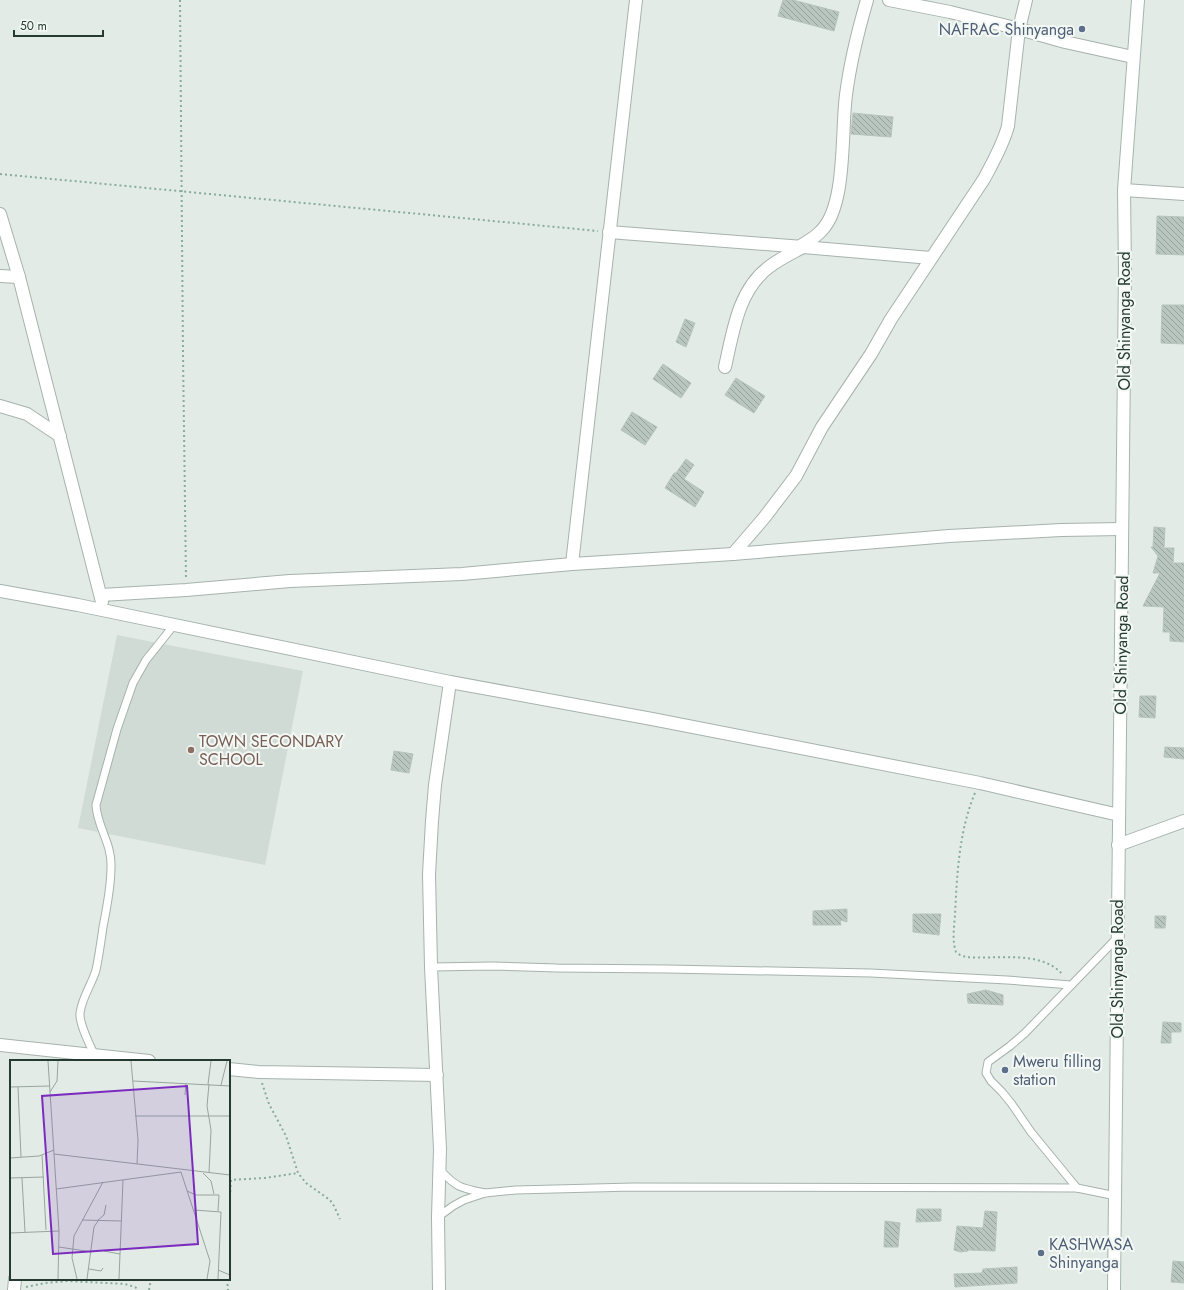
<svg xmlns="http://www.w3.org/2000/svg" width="1184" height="1290" viewBox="0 0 1184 1290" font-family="Jost,sans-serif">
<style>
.built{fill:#d1dbd5}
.building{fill:url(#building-back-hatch);stroke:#b6c4bc}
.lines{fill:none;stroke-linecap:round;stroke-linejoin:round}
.service-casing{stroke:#a6b3ac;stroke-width:9}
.minor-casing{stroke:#a6b3ac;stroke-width:14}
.secondary-casing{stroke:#a3b6ac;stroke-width:14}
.path{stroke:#87ac9a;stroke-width:2;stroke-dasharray:2 3;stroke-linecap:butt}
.service{stroke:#fff;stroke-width:7}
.minor{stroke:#fff;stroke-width:12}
.secondary{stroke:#fff;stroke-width:12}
.service-dot{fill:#5c6f8a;stroke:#f3f8f5;stroke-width:1.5}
.education-dot{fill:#8d6e63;stroke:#f3f8f5;stroke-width:1.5}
.labels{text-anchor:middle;stroke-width:4;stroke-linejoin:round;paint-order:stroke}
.service-label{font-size:16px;fill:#4e5e75;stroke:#f3f8f5;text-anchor:start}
.street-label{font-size:16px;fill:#253b31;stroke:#f3f8f5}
.education-label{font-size:16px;fill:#785e54;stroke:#f3f8f5;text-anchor:start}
.inset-road{fill:none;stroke:#97a59e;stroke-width:1}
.view{fill:#7b2cbf;fill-opacity:0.15;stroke:#7b2cbf;stroke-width:2}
.inset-edge{fill:none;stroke:#253b31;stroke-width:2}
</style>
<defs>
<pattern id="building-back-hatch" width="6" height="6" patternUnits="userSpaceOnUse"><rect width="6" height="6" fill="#b9c6bf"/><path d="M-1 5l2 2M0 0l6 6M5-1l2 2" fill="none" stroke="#96a29c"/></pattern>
</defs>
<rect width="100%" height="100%" fill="#e3ebe6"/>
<path class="built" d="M117,635L303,671L265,865L78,828Z"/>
<g class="building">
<path d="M783,0H793L839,12L834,31L778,16Z"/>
<path d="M853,113L893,117L891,137L851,134Z"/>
<path d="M1157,216L1184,217V255L1156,254Z"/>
<path d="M1162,305H1184V344L1161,343Z"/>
<path d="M685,319L695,323L686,347L676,342Z"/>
<path d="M663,364L691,383L681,398L653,379Z"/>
<path d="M736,378L765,396L754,413L725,395Z"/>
<path d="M632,412L657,427L645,445L621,430Z"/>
<path d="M686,459L694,465L684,479L704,492L695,507L665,488L674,473H676Z"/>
<path d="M1154,527L1165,528L1164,548H1174L1173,563H1184V642L1170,641V632H1163L1164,607L1143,606L1160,573H1153L1158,556L1151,547H1153Z"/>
<path d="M1140,696H1156L1155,718L1139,717Z"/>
<path d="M1165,747L1184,748V759L1164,757Z"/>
<path d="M394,751L413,754L409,773L391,770Z"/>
<path d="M847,909V922L840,920L841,925H813V911Z"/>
<path d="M913,914H941L939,935L913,932Z"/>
<path d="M1155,916H1166L1165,928H1155Z"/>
<path d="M986,990L1003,995V1005L968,1003L967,994Z"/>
<path d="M1163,1022L1181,1023V1032H1171V1043H1161Z"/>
<path d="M917,1209H941V1221L916,1222Z"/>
<path d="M985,1211L997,1212L995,1251L968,1250V1251L960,1252L954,1250L957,1226L983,1228Z"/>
<path d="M885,1221L900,1223L898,1247H884Z"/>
<path d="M1173,1261L1184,1262V1283L1171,1282Z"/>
<path d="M1017,1267V1283L955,1287L954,1274L982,1273L983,1269Z"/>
</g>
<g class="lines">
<defs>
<g id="service">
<path d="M431,967L493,966L557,968L668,969L871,973L1007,980L1071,985"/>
<path d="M95,1056C90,1045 79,1024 80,1013C82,997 92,984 96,970C99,956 101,941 103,927C107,907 111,887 111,867C112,843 97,827 96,805L117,729L133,683L146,660L174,625"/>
<path d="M440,1170C457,1188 461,1188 485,1193"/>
<path d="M1077,1188L1031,1132L1011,1103L1002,1092L991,1081L986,1073L988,1062L1010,1046L1025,1033L1117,938"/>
<path d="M438,1217L453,1206L464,1200L485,1193L516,1190L633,1187L1077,1188L1116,1196"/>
</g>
<g id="minor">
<path d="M889,0L950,12L1019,29L1065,42L1133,57"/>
<path d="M1124,190L1184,194"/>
<path d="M0,214L19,277L102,602"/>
<path d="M609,232L803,247L931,258"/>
<path d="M799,247C806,242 815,238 821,231C847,206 841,131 846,95C850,63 858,31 867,0"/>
<path d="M0,276L19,277"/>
<path d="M725,367C733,332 738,290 769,267C779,259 792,253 803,247"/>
<path d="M0,406L27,414L60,436"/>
<path d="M733,554L764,518L796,476L822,427L871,354L891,319L984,179C993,162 1003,145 1008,126L1019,29L1026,0"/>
<path d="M572,564L636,0"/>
<path d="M0,591L78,605L450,682L652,719L980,783L1119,815"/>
<path d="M101,595L186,590L290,581L462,574L572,564L733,554L949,536L1061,530L1122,529"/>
<path d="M1118,845L1184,821"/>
<path d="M0,1045L149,1061"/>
<path d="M229,1069L259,1072L437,1075"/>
<path d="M14,1290L15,1279"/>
<path d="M439,1290L438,1217L440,1149L431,967L429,874L432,821L435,785L450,682"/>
</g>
<path id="secondary" d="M1114,1290L1125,269L1124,190L1138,0"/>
</defs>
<use href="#service" class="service-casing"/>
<use href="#minor" class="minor-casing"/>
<use href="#secondary" class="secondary-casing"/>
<g class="path">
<path d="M180,0L183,354L186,579"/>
<path d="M0,174L598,231"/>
<path d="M975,793C959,831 957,874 955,915C954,927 952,941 956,952L960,955L966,957C996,960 1041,949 1063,975"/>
<path d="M262,1083L269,1104L286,1136L298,1173L306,1183L330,1200L334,1206L340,1219"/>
<path d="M229,1180L265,1178L298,1173"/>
<path d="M229,1212L231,1180"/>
<path d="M227,1279L228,1290"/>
<path d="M26,1287L45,1283L68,1281L125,1284L135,1287L139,1290"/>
<path d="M149,1290L151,1279"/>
</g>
<use href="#service" class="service"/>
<use href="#minor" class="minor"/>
<use href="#secondary" class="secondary"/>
</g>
<g class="service-dot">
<circle cx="1082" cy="29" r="4"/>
<circle cx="1005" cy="1070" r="4"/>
<circle cx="1041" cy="1253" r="4"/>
</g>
<circle class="education-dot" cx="191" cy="750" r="4"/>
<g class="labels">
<g class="service-label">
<text x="1074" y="35" text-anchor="end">NAFRAC Shinyanga</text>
<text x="1013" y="1067">Mweru filling<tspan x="1013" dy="18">station</tspan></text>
<text x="1049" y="1250">KASHWASA<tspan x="1049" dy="18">Shinyanga</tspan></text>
</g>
<g class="street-label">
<text transform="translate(1124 321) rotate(-90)" y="6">Old Shinyanga Road</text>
<text transform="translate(1121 645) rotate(-89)" y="6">Old Shinyanga Road</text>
<text transform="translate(1117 969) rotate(-90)" y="6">Old Shinyanga Road</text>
</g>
<g class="education-label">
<text x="199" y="747">TOWN SECONDARY<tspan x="199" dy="18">SCHOOL</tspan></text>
</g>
</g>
<g transform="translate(10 1060)">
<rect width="220" height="220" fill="#e3ebe6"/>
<path class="inset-road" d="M38,1L49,171L48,219M121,1L128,80L127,104M123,21L220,26M198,24L201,1M211,25L217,1M0,27L40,26M8,27L11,97M40,32L47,21L48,1M175,35L176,23M125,56H220M44,94L220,115M32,95L36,170M0,98L29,96L44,90M171,112L200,201L197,219M193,113L201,121L204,134M199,113L201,70L197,46L199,24M0,118L34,117M12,118L15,172M46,129L171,112M177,131L186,135H209L208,151M184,150L211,152L208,219M72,160L111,161M88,160L94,155L96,145M0,173L49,171M49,187L82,192M94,191L110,194M79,209L91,211L93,208M208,210L220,215M67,219L62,198L64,176L93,122M77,219L84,167L88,161M109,219L113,120"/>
<path class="view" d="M177,26L188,184L43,194L32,36Z"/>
<rect width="220" height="220" class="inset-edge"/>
</g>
<path d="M14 30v6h89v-6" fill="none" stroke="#253b31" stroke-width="2"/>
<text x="20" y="30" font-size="12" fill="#253b31" stroke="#f3f8f5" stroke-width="3" paint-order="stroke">50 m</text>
</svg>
